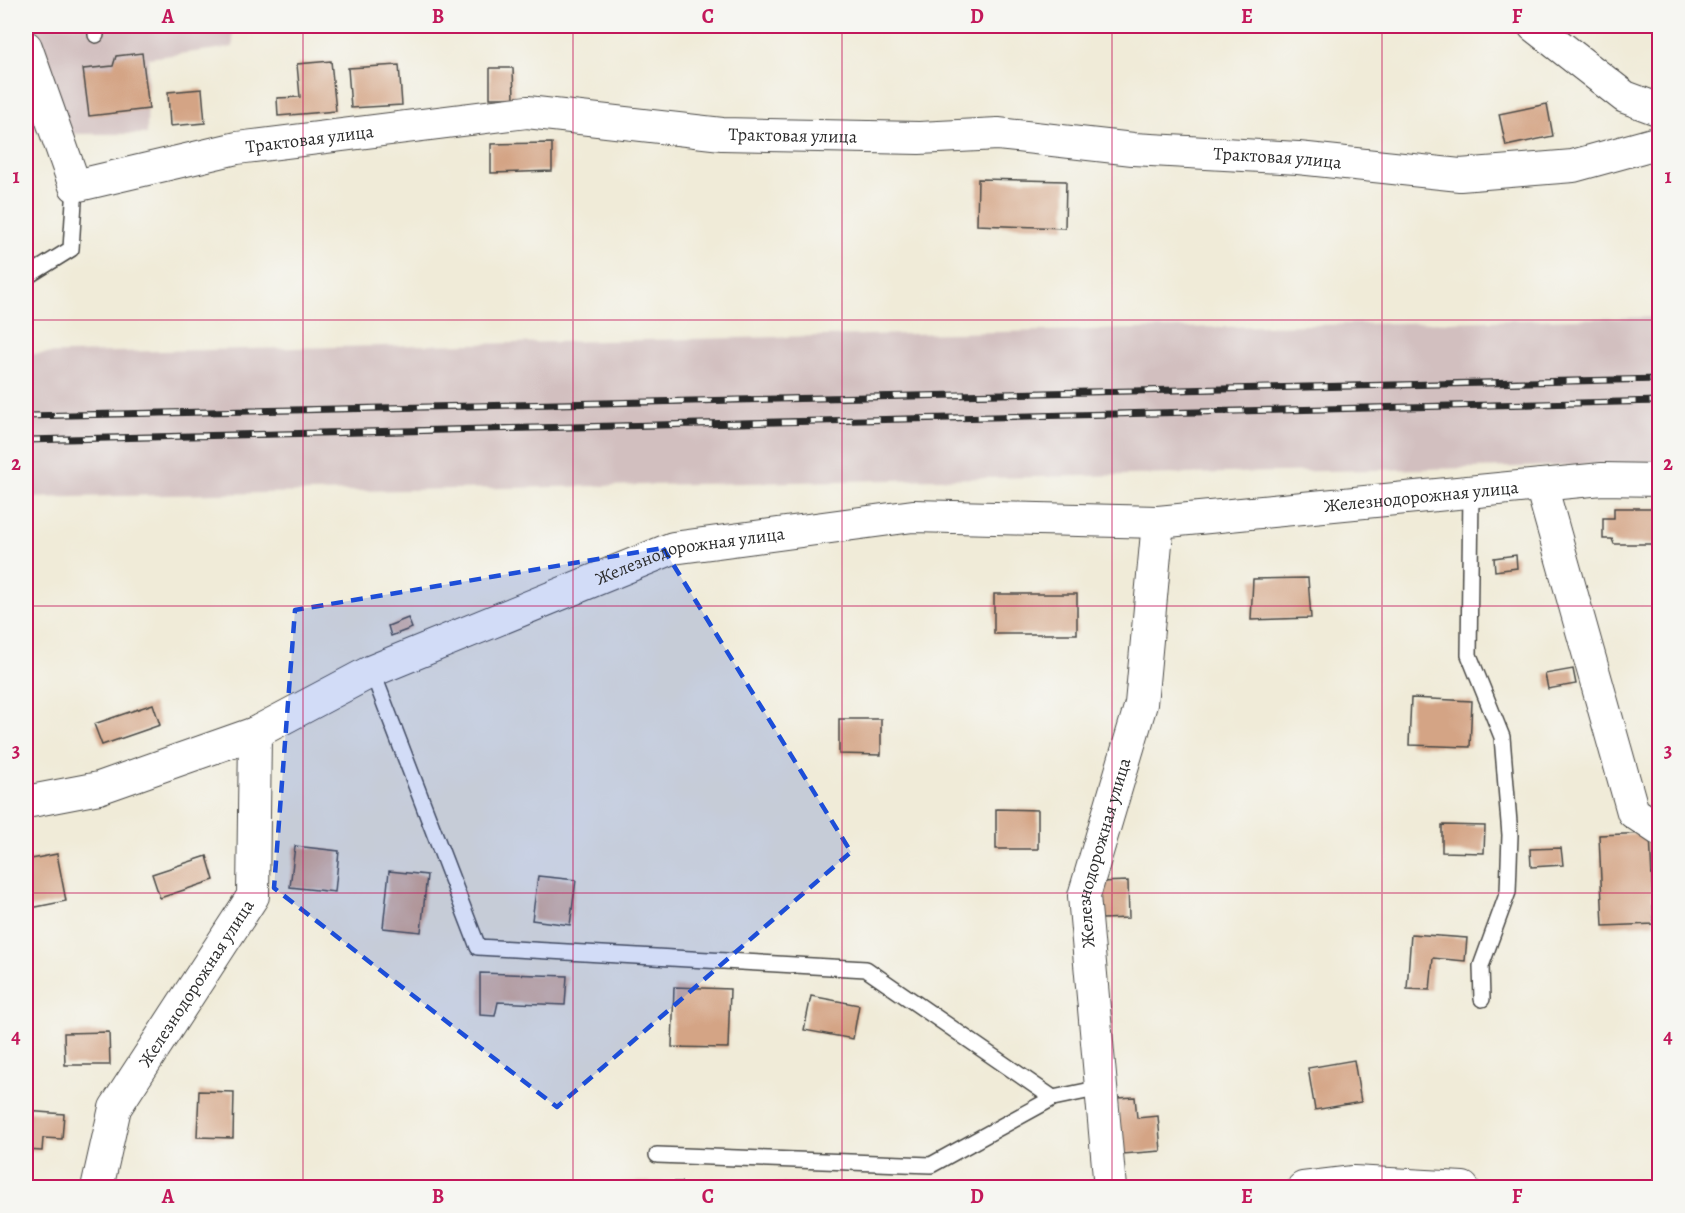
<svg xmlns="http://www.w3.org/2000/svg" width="1685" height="1213" viewBox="0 0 1685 1213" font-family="Alegreya,serif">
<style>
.industrial{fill:#d2bfbf}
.building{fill:#d4a485}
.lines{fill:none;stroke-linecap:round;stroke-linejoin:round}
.service-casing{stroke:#494845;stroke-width:18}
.minor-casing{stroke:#494845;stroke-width:34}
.service{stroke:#fff;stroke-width:15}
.minor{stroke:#fff;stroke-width:32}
.rail-casing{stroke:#2b2b2b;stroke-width:7}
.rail{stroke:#f6f6f2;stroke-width:4.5;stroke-dasharray:14;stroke-linecap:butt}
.marked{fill:#1d4ed8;fill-opacity:0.2;stroke:#1d4ed8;stroke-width:4.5;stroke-dasharray:12 8;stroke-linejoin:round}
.grid{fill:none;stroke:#c2185b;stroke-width:1.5;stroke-opacity:0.55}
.labels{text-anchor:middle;stroke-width:4.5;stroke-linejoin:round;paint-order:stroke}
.street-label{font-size:18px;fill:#2b2b2b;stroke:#f6f6f2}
.neatline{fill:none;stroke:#c2185b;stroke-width:2}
.grid-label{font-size:20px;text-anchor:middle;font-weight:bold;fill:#c2185b}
</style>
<rect width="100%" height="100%" fill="#f6f6f2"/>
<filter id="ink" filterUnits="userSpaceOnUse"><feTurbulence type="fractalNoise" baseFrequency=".0167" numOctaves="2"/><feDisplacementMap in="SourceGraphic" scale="12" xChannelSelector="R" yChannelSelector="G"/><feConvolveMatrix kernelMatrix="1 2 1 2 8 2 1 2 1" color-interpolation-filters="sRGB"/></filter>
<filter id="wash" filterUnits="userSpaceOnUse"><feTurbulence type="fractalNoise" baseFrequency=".008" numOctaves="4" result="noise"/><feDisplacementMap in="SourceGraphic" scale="24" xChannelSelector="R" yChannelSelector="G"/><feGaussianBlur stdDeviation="1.35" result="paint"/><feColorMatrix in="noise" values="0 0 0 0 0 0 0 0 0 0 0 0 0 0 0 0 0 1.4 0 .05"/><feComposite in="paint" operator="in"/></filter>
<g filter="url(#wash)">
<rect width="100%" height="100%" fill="#f0ebd8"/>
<g class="industrial">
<path d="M34,26H233V47L148,58L147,134H68Z"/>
<path d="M1659,317V464L26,498V354Z"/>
</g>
<g id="blocks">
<g class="building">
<path d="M142,53L149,109L89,116L83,69L113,66L116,56Z"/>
<path d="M331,61L336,111L278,116L277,98L300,97L297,64Z"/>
<path d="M399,65L402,105L351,108L348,68Z"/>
<path d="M490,68H513L514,98H490Z"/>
<path d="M202,89L205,123L170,126L168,92Z"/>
<path d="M1547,104L1553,136L1506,146L1499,114Z"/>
<path d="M552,143V171L491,173V144Z"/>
<path d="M978,179L1066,181L1065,228L977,225Z"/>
<path d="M1614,508H1660V544H1614L1612,539H1603V518H1614Z"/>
<path d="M1516,555L1517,568L1495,571L1494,558Z"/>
<path d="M1308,578L1311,618L1251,620L1253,579Z"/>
<rect x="994" y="594" width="83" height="40"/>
<path d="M408,618L412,628L391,636L388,626Z"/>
<path d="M1573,669L1576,684L1548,689L1545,674Z"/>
<path d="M1411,698L1472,701L1470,747L1409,745Z"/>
<path d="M153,704L160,725L102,745L94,724Z"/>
<path d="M839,719H881V755L839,754Z"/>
<path d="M1656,790H1660V816H1657Z"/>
<path d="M996,809L1038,810V849H996Z"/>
<path d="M1442,825L1485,826L1484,853L1442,852Z"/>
<path d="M1650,833L1654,924L1603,926L1599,835Z"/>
<path d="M295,846L339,851L335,892L290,887Z"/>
<path d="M1561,848L1563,865L1531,867L1530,849Z"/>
<path d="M57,854L66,901L26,909V860Z"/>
<path d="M207,856L214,880L160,898L152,874Z"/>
<path d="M389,871L427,875L421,932L383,928Z"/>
<path d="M538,876L576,880L570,925L532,920Z"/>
<path d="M1128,881L1129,918L1101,919L1099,882Z"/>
<path d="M1411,934L1467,938L1465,961L1433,958L1430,990L1407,989Z"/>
<path d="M480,973L567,976L565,1005L498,1002L495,1016L480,1015Z"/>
<path d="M674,987L730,989L728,1048L672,1047Z"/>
<path d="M811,996L859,1005L853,1039L804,1030Z"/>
<path d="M109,1032L110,1065H65L64,1033Z"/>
<path d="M1354,1060L1361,1102L1315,1110L1308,1068Z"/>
<path d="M199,1091L234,1092L233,1138L197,1137Z"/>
<path d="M1135,1097L1137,1118L1158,1116L1161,1151L1122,1154L1117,1098Z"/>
<path d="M26,1111L64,1114L62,1139L43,1138L42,1151L26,1150Z"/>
<rect x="622" y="1182" width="59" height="6"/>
<path d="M1063,1182L1064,1188H1021V1186Z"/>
<path d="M807,1183V1188H746V1184Z"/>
<rect x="883" y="1183" width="57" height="5"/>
</g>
</g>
</g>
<g filter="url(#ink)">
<use href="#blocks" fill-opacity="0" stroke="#494845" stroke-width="1.5"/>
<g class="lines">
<defs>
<g id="service">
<path d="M96,26V35"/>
<path d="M26,277L71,249L75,186"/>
<path d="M1471,492L1469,655L1502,737L1510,835L1508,892L1481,966L1482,999"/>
<path d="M372,671L478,947L866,969L1053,1098"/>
<path d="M657,1155L931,1165L1053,1098L1101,1088"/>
</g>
<g id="minor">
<path d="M1534,26L1625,97L1660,110"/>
<path id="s1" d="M26,47L75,186L237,148L527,112L722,134L919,138L998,134L1133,149L1298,158L1460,175L1573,166L1660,142"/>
<path d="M1541,485L1633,812L1660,830"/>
<path id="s2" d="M26,802L99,788L255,733L372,671L673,548L913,516L1158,522L1602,479L1660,480"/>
<path id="s3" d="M97,1188L115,1108L253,896L255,733"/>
<path id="s4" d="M1110,1188L1084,896L1141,704L1158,522"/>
<path d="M1303,1188L1353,1182L1463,1188"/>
</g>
</defs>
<use href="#service" class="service-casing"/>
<use href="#minor" class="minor-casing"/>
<use href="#service" class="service"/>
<use href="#minor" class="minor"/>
<defs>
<g id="rail">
<path d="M26,416L1660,379"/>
<path d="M26,440L1660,401"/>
</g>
</defs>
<use href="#rail" class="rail-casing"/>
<use href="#rail" class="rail"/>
</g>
</g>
<path class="marked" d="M663,548L851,852L557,1107L274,888L295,610Z"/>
<path class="grid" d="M303,26V1188M573,26V1188M842,26V1188M1112,26V1188M1382,26V1188M26,320H1660M26,606H1660M26,893H1660"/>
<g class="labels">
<g class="street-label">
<text dy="6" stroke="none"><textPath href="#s1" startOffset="873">Трактовая улица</textPath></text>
<text dy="6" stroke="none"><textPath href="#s1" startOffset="387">Трактовая улица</textPath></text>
<text dy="6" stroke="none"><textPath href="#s1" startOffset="1359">Трактовая улица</textPath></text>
<text dy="6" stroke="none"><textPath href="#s2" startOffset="1449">Железнодорожная улица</textPath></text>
<text dy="6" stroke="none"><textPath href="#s2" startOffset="712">Железнодорожная улица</textPath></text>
<text dy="6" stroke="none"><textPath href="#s4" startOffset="339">Железнодорожная улица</textPath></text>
<text dy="6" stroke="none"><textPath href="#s3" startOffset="231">Железнодорожная улица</textPath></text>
</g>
</g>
<rect width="1685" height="1213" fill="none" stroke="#f6f6f2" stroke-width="66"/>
<rect x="33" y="33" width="1619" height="1147" class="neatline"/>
<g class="grid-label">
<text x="168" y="23">A</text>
<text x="438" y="23">B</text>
<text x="708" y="23">C</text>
<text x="977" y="23">D</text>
<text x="1247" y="23">E</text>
<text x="1517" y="23">F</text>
<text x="16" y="183">1</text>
<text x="1668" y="183">1</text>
<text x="16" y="470">2</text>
<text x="1668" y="470">2</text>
<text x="16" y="757">3</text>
<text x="1668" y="757">3</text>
<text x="16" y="1043">4</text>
<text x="1668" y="1043">4</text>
<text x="168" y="1203">A</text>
<text x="438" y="1203">B</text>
<text x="708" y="1203">C</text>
<text x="977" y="1203">D</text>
<text x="1247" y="1203">E</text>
<text x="1517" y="1203">F</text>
</g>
</svg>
